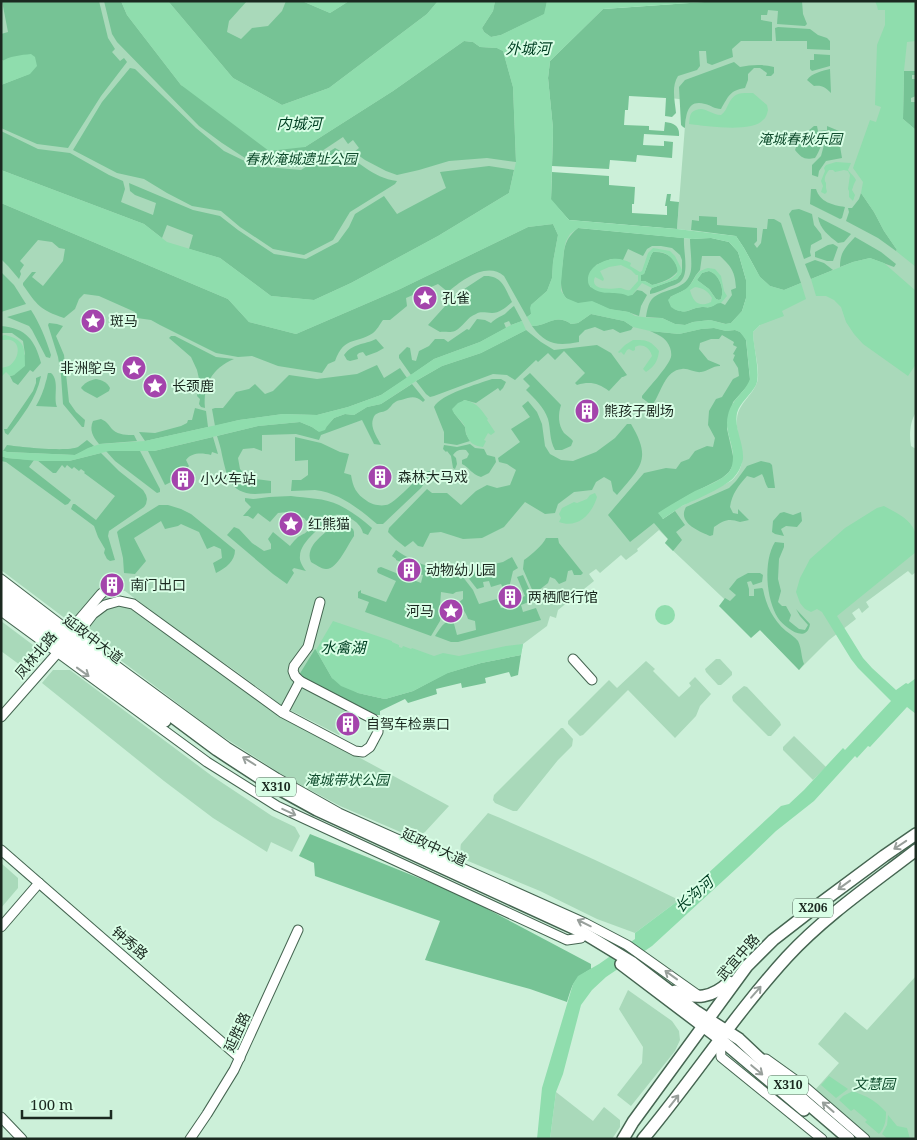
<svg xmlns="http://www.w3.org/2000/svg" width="917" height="1140" viewBox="0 0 917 1140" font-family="'Noto Serif','Noto Sans SC',serif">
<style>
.green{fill:#a9d9ba}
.forest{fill:#76c395;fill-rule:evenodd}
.water{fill:#8fddad;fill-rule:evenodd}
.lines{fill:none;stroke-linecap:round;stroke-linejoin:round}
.minor-casing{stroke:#456551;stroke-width:11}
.major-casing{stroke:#456551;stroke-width:14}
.minor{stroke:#fff;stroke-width:9}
.major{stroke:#fff;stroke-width:11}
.oneway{stroke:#989f9b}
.labels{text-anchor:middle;stroke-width:4;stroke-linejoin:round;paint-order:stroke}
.shield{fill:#d9fee6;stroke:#54695b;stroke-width:1}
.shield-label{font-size:12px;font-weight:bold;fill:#1b2920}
.park-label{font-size:14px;font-style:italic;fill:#0f4c2d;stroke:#d9fee6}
.poi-label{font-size:14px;fill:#1b2920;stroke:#d9fee6;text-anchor:start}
.street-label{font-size:14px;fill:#1b2920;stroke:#d9fee6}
.water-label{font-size:15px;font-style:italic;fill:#004023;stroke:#d9fee6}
</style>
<rect width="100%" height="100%" fill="#ccf0d9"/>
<g class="green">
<path d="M1,1H603V9L550,61L548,78L553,129L551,199L565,217L554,224L578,228L692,239L711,238L729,242L738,252L746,280V298L742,311L743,334L746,340L750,380C745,393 732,398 728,415C724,430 733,443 733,457C734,462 732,468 729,472C722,481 706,486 696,491C683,498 671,505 659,513L663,519L680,507L731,481C753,461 735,442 737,419C738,402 756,394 758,378C759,365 753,346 753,332L760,325L749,293L763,288C757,269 747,252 736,236L677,229L687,100L670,98L673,4L719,1H916V412C910,422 909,435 911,446L916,449V572L912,575L908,571L866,602L869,607L862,613L859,608L852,613L856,619L829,640L799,670L760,630L758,631L665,543L668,539L659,530L637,549L638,551L626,560L621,555L600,573L596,569L589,574L594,581L558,610L556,618L550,616L547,626L523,644L521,655L481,663L448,673L413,691L385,699L362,694L358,703L359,704L353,716L355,717L347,732L344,730L341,734H340L339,735L282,706L237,672L179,632L125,591H120L103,577L100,582L277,713L449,806L425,832L420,835L412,837L340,806L286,777L217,733L1,570Z"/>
<path d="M1,621L37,648L36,663L31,673L1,651Z"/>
<path d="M716,659H720L732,672V675L721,685H718L706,672L705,669Z"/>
<path d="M646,661L655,669L653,671L679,697L691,686L689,683L695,677L711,694L700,706L696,716L675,738L628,690L583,735L580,736L568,724V721L609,680L617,688Z"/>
<path d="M53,670H70L212,776L272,816L295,827L300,836L292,852L271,842L267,852L213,818L164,781L42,683Z"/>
<path d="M744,686L747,687L780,722L781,725L771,736H768L733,701L732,697L733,695Z"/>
<path d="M561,728H563L573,739L572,746L558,760L517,811H513L495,803L493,800L494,795Z"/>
<path d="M794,736L826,767L813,780L783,750V747Z"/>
<path d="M488,813C553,840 616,869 679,900L635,933L597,919L540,891L468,861C463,856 459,852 461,844Z"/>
<path d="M1,863L18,878V888L1,908Z"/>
<path d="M916,976V1139H872L815,1090L839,1063L818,1044L845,1012L867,1030Z"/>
<path d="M628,990L672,1021L679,1031L680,1040L675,1051L631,1106L617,1095L642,1063L643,1047L619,1009Z"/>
<path d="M556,1092L593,1121L604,1107L620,1120V1127L612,1139H550Z"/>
</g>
<g class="forest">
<path d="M2,1H99L108,38L115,49L112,52L120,61L124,58L127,62L101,96L68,148L37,144L1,128V85L29,74L2,60L1,62V34L8,32Z"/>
<path d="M104,1H121L127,15L181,85L305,147L393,91L464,41L473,42L480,47L497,48L503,51L513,87L516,162L487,158L449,161L419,170L397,175L386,171L365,160L354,152L359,148L353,140L348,144L343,137L298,167L265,164L245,158L222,143L199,126L117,42L112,34Z"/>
<path d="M168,1H247L229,21L227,32L241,39L252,28L268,26L282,11L286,1H302L330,13L349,1H438L427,14L329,88L282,105L233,78Z"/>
<path d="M495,1H547L545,14L501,35L491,37L484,32L482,28L493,11Z"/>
<path d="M719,1H802L803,14L807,24L805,26L777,24L778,11L768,10L767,15H761V20L772,22V41H741L732,49L733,57L712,65L707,63L706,51H699L700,66L697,70L678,76C671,87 675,101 676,113L672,117L665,116L666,98L629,96L628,110H625L624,125L649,126V130L664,131L665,122C674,123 680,126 679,136L644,134L643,145L664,146V141L673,142L672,158L637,155L636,162L610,160L609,169L552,166L553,129L548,78L550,61L603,9Z"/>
<path d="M778,27L810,29L818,35L827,38L830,41V50L807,49V41H776L775,28Z"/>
<path d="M814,54L830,55V66L812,71L810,69V60H814Z"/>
<path d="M734,62L740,67C751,65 762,64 774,67V73L771,76H766L767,73L760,68H754L748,74V80L745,88C730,90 728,97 721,109C714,109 711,105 705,104C687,99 686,115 685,128L683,127L681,125L679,87L685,80Z"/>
<path d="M130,68L135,69L196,128L224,151L255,166L301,170L335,148C357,159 372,178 397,181L395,184L350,212L333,240L304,255L273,249L240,227L221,211L192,206L167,193L144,179L117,173L73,150L102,102Z"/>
<path d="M830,69L831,93C825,87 822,85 814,86L807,80C812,73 822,71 830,69Z"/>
<path d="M904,71H916V75H912V79H916V96L911,98V102H915L916,110V130L903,119Z"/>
<path d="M814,126H817L818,131L827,130V126L839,131L841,135L839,139L836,140L829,138C819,144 821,150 815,158C804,160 802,158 795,150C798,140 805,133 814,126Z"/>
<path d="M1,131L38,149L70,153L109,175L123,181L125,189L121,202L153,215L156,203L135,195L130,191L129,183L193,210L220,216L238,230L274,254L306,259L338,242L349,227L355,214L384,196L397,214L446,188L440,172L489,166L514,170L509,193L438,236L351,283L314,300L271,296L220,258L189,249L193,235L167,225L162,238L144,224L1,170Z"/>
<path d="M829,142L835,143L840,146L842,158L826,161L819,171L818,177L812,175V165L821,156L824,145Z"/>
<path d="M552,172L609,176V185L635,187L634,204H632V213L667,215V206H665L667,194H671L670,201L679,202L677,229L569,220L551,200Z"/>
<path d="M811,189H816C820,202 832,205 845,207L842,218L840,219L810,204Z"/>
<path d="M861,193L874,212L884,231L897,250L896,251L878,238L846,221L849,212L848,208H852L859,199Z"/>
<path d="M1,203L228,299L249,322L296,334L398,290L528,227L553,224L558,235L553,262L552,278L547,291L531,305V314L527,317L504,276C487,261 462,280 448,292L438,284L406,298L407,306L390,320H383C380,324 377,330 373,333C355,345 345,335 335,361L328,364L322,373L278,366L252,356L238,357L216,353L160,325L151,320L137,318L135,312L99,296L84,294L79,299L75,309L64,318C40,310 37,305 23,285V283L32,272H36L32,277L43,286L63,261L65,249L59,248L52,242L38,240L20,261L24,265L20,271L21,274L19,279L8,266L1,259Z"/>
<path d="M799,209L812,214L814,225L821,234L822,239L811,245L810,252L811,256L804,259L789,214L792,210Z"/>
<path d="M699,216L717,217V225L757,228V241L754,244L757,248L761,243L763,229H767L768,219H774L781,223L801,283L784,290L770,286L760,277L744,248L736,236L691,230L692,220L699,221Z"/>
<path d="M818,217L851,234L844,242L838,243C829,236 820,229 818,217Z"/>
<path d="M578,228L684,238C683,251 690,274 680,282C677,284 672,286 669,287C663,290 656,293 650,294V291L652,288L677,279L681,274L682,270V260L680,255L672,248L661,246H652L647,249L643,256L628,249L623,260L611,259L596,265L590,287L632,295L637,290L642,291L647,295L641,306L639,316C635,315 632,313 628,312C621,310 613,311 606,308C602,306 599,304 595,303C589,301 583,304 577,303C556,300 561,276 563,261C564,246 566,238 578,228Z"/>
<path d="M855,237L881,252L896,264L894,267L870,258L853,262L840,267C840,252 845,248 855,237Z"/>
<path d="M711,238L729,242L738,252L746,280V298L742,311L731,323L726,324L710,320L693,322L685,325L675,324L662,318L646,317C647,311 648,304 652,299C663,288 685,291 690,274C693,267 690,248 690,239ZM702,256H720C732,267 735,272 736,288L731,290L732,295L725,305C716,300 717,305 710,307C707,308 706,307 702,307C688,308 690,315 674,309L670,297L687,289L690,285L696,275L700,270Z"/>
<path d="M833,244L838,247L833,261H827L815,257V252L828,245Z"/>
<path d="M653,252C666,251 676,258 678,271C672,279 661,283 652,285L645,281H641L640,275L644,274L651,255Z"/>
<path d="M815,260L824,263L833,270L811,279L805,264Z"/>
<path d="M709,271C719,274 725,289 721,299L719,300L716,299L709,289L697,280L702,273Z"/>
<path d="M1,272L14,285L26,304L1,312Z"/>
<path d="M484,276C502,275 505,288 512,302C506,307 500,313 492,313C486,313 481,311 476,314C467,317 463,327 455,331C449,333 445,331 440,332L428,325L455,295Z"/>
<path d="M514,306L522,321L511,325L509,321L504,323L506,328L480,342L434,359L411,375L399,358V355L407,347L410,348L412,360L416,361L419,351L429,346L435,339H444L448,342L467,329L469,330L477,319L485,320L491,323C496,318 500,317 505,314C508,311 510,309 514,306Z"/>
<path d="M31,310C40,324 46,339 51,355L50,358L46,357L32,330L29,326L7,317Z"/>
<path d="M591,314L624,321L633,327L631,330L620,333L613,329L604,331L595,327L585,330L579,336V342C557,346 546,345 532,326C548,326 555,313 571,324L578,323Z"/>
<path d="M49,323L57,324L63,326L56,336L64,355L69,402L76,412L85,420L84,427H82L63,404L61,375L58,357L48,325Z"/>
<path d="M1,326C26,328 35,340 41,363L33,372L30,370L18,385L13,382L10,376L14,375L25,354L23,341L12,333H1Z"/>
<path d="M714,328L726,331L735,330L740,332L743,335L746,340L750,380L749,384L733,402L727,429L733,456V465L729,472L722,478L687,496L659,513L663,519L675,511L685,525L676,532L682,540L673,551L665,543L668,539L654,523L630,542L608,515L644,473L666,468L676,469L681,462L689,459L695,451L707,446L713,447L715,438L708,425L709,411L716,399L722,397L733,379L739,376L738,368L733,360L735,355L733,354L737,347L733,345L734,342L722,335L719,339H711L700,343L699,349L708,360L720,365V366C712,366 708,371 701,372C695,373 688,368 682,369C665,370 661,393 653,404H650L642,398V396C649,387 668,367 671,357C672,352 670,346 667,342C663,336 656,334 650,331L679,334L701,329Z"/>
<path d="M526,330L541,342L554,350L597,345L611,353L627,375L623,377H622L609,391C598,383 590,381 577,385L575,383L585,373L564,351L555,360L548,353L538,362L536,360L515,380L507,375L493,374L434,396L430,397L426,394L416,381L442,366L481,353Z"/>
<path d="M171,336H175L216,357L234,359C212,368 203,385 205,408L201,407L199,404L200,399L197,396L200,383L197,370L191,357L169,338Z"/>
<path d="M376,339L384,348L377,352L366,356L363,352L359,353L357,355L358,359L350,361L347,360L344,355C353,343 364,345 376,339Z"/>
<path d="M377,365L384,378L400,368L407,378L381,395L348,407L317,415L283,414L239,420L215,426L212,409L215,408H223L236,392L249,389L255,384L265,394L273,391L289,375L317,379L357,374Z"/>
<path d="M48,373H51C60,381 53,397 57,407L36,406C40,399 44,390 46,381C47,379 47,376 48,373Z"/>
<path d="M530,373L561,405C558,414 558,425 564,433C567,436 571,438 573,441L571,446L562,450H555C549,439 551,430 548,419C544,407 534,398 526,390L530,386L523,379Z"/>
<path d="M41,376C36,400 22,416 8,435L5,433L4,429H7L33,391L36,383V378Z"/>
<path d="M96,379C102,380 107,382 110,388L109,391L97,398L84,391L81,388C84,383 90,380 96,379Z"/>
<path d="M492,379H501L506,382L503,388L500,391L498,388L476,403L464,400L454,413L465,427L466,434L470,441L457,445L444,443V432L434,407C441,394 478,384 492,379Z"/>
<path d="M412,384L425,400L423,402C415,395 411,397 401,400C399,400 396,401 394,403C391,405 390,409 385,411C380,413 375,412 373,419C370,428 377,437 381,445L374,444L362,420L321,435L319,440L296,434L262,435V451L254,448L243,449L238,458L240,469L248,478L271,481V493C266,493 260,494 255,494C229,493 227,476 222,455C221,449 219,442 217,436L258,426L300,422L312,427L318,431L327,426L334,418L345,414L354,415L367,407L381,404Z"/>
<path d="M528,401L537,412L542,424L545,446L550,454L561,460L573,461L596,452L615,438L627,424H631C652,459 641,467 617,495L613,491L611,481L604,477L596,482L592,490L574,492L558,504L555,513L545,514L525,502L504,527L482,538L463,539L441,532L430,533L423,547L418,546L413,541L405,547L395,539L388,532L389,528L427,489L432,493H447L461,505L476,491L487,485L497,488L510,485L516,470L507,464L499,462L498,458L520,442L511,429L530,417L522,406Z"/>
<path d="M195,408L206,411L208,427L145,441L139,432L155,433L181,426L187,423L188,420H192Z"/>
<path d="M101,419C108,422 108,425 113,430C119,435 127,435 134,435L137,441L99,444C93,437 89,430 93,421Z"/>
<path d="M213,437L218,454L212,452L211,455C202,453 192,452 186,460L189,466L181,475L178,484L176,486L173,481L165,485L148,451H154Z"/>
<path d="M295,437L321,443L340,452L349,454L344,473L351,475C353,487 356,494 367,501C372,505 383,507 389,504C395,501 406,490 411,485C417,478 422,470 433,471L421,488L383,524H377C359,509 340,493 315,490C308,490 299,491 291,491L292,480H301L308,475V460L295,461Z"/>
<path d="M87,440L94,446L75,455L7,452L3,451L7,445C21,447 67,452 78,447C81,445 84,442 87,440Z"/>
<path d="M470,444L475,448L484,449L487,455L495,457L496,462L489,473L481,477C471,474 470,468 462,464V460L467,458L469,454L466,450C460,449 456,450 453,455L456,458L457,464L455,469L453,468L451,456L447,451L446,452L443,449L444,445L457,447Z"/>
<path d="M106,451H140L160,489V492L157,493L115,461Z"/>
<path d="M101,453L119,471L143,490L146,495L147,499L146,504L144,507L109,531L108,536L115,560L110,561L107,559L104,553L105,549L98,537L94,526L71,509L73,504H75L96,520L115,496L84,473L85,472L81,469L79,471L74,467L72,469L67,465L65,468L62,465L56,473H53L37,460L69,461Z"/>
<path d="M1,456L7,458L34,460L29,467L71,500L68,504L65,505L6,462L1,461Z"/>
<path d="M761,461L770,463L772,465L775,488H768C765,484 765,479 762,474L754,478L747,476C738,486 732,494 730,507L733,513L738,514V509L749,520L740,522C729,518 724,520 714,527L713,535L710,536C699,531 677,523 686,507L729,488L736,481L747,466Z"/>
<path d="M291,496C306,498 325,498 339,505C351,511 362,519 372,528L368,535L363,533C361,522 345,513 335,515C325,524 300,541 300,556C299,561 303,567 306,571L294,568L292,570L294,573L287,584L273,574L227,535L234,527L239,529L252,543L264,551L271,549V544L268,539L273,532L290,546C292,543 294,541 296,539C303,532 308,536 309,524L304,518L287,512L278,513L270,522L258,513L253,519L248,516H243L251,507L245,501V498L253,499L269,497Z"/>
<path d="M159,505H168L181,509L191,514L235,550C235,561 226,568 216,573L213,563L222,558L221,549L214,546L207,549L199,532L181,524L178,526L165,529L161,521L134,538L146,561L135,574L124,573L123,558L117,532L119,530Z"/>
<path d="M784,512L793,515L801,512L802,521L797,527L786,526L781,529L784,536L775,534L772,532L773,521L780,513Z"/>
<path d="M341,522L353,529L354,532V536C348,544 337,570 326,569C321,569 315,564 311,562C304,545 326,533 337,523Z"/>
<path d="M546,538H558L559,543L583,573L581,575H574L572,570L568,571L566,581L559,584L555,579L550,577L548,583L534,594L523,569L524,560C531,555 543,545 546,538Z"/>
<path d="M775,542L784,543V547L779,559L778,579L781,591L778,602L782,606H786L791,615L789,621L799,629L805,630L808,625L800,616L796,609L810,624C807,645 784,627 778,618C766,599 763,561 775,542Z"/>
<path d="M396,550C418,565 433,569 459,572L473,590L479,604L497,599L501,608L518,603L520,598L525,596L517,577L523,575L534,600L521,605L523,612L536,608L541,620L458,642H451L435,636C440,629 443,621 453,620L457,635L476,630L475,621L468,619C466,612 462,609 459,602L463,599V591L456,592L453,594L441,592L440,606L438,611L441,617L440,621L431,636L365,612L369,602L358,598V592L361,590V593L386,602L396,581L378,573L377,571L378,568L381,567L421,583L423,575L414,572L415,568L396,560V559L392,556Z"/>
<path d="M512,557L518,568L513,571L509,588L504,590L501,584L491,587L489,581L483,582L484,587L477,589L463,571L503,562Z"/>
<path d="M748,573H760L763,575L762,582L753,585L751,581L747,582L749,589V596H754V589L762,588L763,589C766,605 773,620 786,631C790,634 795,637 798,641C802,649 801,657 804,664L799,670L760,630L751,638L719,606L725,598L730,601L736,595L729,589L737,579Z"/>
<path d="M315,649L316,650L332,678L358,693L385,699L413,691L447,673L481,663L521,655L518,675L511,677L509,672L485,678L486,683L462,688L461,683L436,689L437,694L408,703L405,699L380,711V715H376L299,675Z"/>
<path d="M310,834L461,895L591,964V969C573,979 573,983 567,1002L530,989L425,960L440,921L315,876L314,863L299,856Z"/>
</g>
<g class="water">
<path d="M121,1H168L233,78L282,105L329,88L427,14L438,1H495L493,11L482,28L484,32L491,37L501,35L544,14L547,1H719L603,9L550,61L548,78L553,129L551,199L569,220L677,229L736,236L744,248L760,277L770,286L784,290L801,283L806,299L782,311L784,316L760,325L753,332C753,345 761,374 756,385C751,395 740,402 737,413C734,429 744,443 743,459C742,464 739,472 735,476C728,486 695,500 682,506C676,510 669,515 663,519L658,513C670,505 683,498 695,491C705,487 722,480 729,472C732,468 733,462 733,457C733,443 724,430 728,415C732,398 745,393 750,379L746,340L740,332L735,330L726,331L714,328L701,329L679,334L650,331L633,327L624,321L591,314L578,323L571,324C556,313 548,326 532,326L527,317L531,314L530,308L531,305L547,291L552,278L553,262L558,235L553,224L528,227L398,290L296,334L249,322L228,299L1,203V170L144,224L167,242L220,258L271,296L314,300L351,283L438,236L509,193L516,162L513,87L503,51L497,48L480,47L473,42L464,41L393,91L305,147L269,151L181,85L127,15ZM578,228L692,239L711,238L729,242L738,252L746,280V298L742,311L731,323L725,324L710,320L693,322L685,325L675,324L662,318H651L635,316L629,312L610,309L592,301L578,303L566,298L561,291V283L564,250L566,241L570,234Z"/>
<path d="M302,1H349L330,13Z"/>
<path d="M875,1H916V41L907,42L904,71L903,119L916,130V267L896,251L897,250L884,231L874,212L861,193L863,182L853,168L870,120L876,122L881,107L875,105L877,45L885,25V10H878L877,6Z"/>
<path d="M31,54L35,57L37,66L30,74L1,85V62C9,56 21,55 31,54Z"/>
<path d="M753,93L767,105L768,110C767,114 766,118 763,120C752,133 706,126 689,124C690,118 689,112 696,110C705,106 711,115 721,115C725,112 726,109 728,105C734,92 740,93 753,93Z"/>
<path d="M836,162L851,163L848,170C851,174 854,176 856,180L854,184L852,190L855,195L853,201L849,197V191L848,189L850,175L848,171L844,170L835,172L833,170H829C826,174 823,179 826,183V188L827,192L825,194L821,192L823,186L821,181L825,171L824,168L826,165Z"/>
<path d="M653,248L670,251L675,256L682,270L681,274L677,279L652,288L642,283L632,295L628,296C617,290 602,297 591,287C589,286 588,283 588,281C587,268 601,261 612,259C619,258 625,260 631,263L630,266L640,272L642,271L648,253ZM653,252C664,251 671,255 676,265C677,268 678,270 677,273C674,280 658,284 652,285L645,281H641V275L644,274L651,255ZM621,265L631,270L636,275H638V281L630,290C625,291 624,288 619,288C611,289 589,291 595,277L603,281L604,279L600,271L609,267Z"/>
<path d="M870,258L884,263L916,291V364L908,376L863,344L854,334L846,322L841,307L834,300L826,296H816L811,279L853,262Z"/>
<path d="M708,268L715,269L721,276L724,291L727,296L721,303C715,303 716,306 710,307C706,308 707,307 702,307C688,308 686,317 671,307L668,300C673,293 682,293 688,287C697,279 693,272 708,268ZM709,271C719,274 725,289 721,299L719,300L716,299L709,289L697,280L702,273ZM695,287C703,288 708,291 712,298L711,302C699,308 693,302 690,290Z"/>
<path d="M522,321L526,330L481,353L442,366L419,379L381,404L367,407L354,415L345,414L334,418L327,426L325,430L319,432L312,427L300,422L258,426L154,451H109L69,461H38L7,458L1,456V450L7,452L75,455L88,448L100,444L145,441L239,420L283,414L317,415L348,407L381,395L434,359L480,342L511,325Z"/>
<path d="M5,335C25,340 25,347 25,366L14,375L10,376L6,372L1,377V368C4,367 7,367 9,366C17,361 22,347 13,341C10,339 5,340 1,340V336Z"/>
<path d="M633,340C647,340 650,340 659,351C658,361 654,367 646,372L643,369L652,356C650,348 643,343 635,347V350L633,351L629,349L627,350L624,355L621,352L619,353L618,352L625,345Z"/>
<path d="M465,400C478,404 480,408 488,419L487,420L495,432L491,435L488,433L484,440L486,441L483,447C474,446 469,443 466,433C465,428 466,429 464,425C461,419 454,416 452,409L458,403Z"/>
<path d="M595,493L597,497C592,514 578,529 559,522L561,518L559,514L562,508L574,502L577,503L587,499L590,495Z"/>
<path d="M884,506C896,513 910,518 915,532C917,537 916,546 916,552L837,616L863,658L872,668L896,690L906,683L908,684L916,678V714L907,707L870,747L868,746L857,758L855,756L814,801L776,831L749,857L652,946L606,977L592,990L581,1005L563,1074L556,1092L550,1139H537L542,1088L573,984L578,976L599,964L635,939V933L679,900L781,806L789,804L804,790L843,748L845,750L891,701L858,668L851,659L822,612L817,609L811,612L805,609L800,603L796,592L800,578L810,559L845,528L877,508Z"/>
<circle cx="665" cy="615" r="10"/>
<path d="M333,621L392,641V642L399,645V647L402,648L403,646L411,649L412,648L434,656L443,653L459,656L506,646L523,644L521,655L481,663L448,673L413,691L385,699L358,693L341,686L332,678L316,650Z"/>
<path d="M829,1076L848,1089L836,1098L821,1085Z"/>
<path d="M853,1091C868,1097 875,1100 886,1112C886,1121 885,1127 879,1134L865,1122L867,1120L854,1109L851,1111L839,1100L843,1096Z"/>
<path d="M888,1115L897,1126L907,1128L910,1139H888L882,1134L887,1125Z"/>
</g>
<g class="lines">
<defs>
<g id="minor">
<path d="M1,579L73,634L227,747L277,778L339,813L585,923L627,945L699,996"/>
<path d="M1,611L207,762L277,806L567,940L581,938"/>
<path d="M73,634L78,621L101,594L113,584L116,580"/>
<path d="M69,637L83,627L93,614L105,605L119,601L133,604L283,713L355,751L363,752L370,747L378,732V725L373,719L300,681L283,713"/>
<path d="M573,659L592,680"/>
<path d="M300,681L295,676L293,671L294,666L308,647L320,602"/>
<path d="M1,717L60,650"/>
<path d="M1,850L240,1058"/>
<path d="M1,927L39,883"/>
<path d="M720,1039L721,1057L822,1139"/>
<path d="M766,1059L805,1087L865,1139"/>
<path d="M1,1117L22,1139"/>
<path d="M190,1139L207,1114L234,1070L298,930"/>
</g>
<g id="major">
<path d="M1,589L217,750L266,782L317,810L582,932L633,963L697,1012L739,1039L807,1103L849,1139"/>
<path d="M1,600L62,647L165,721"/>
<path d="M621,964L720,1039L804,1110"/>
<path d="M675,991C696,1000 712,998 729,982"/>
<path d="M623,1139L633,1122L747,966L773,940L822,902L884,856L916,834"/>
<path d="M643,1139C693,1079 735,1014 787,957C825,916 872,884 916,850"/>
</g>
</defs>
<use href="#minor" class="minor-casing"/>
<use href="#major" class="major-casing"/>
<use href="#minor" class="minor"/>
<use href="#major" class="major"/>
</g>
<defs><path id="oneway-shaft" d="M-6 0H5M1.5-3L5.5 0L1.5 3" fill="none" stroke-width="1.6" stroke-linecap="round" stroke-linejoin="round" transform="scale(1.25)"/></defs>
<g class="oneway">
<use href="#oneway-shaft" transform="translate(83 672) rotate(36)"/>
<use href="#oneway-shaft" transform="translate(249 761) rotate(-148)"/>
<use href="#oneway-shaft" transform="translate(289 812) rotate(25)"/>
<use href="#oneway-shaft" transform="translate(900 845) rotate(146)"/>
<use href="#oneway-shaft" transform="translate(844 885) rotate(144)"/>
<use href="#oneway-shaft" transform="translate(584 923) rotate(-154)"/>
<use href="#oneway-shaft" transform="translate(671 975) rotate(-144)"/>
<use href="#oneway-shaft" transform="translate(756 992) rotate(-49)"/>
<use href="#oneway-shaft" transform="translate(757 1070) rotate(40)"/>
<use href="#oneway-shaft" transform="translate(674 1101) rotate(-52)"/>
<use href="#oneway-shaft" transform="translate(828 1107) rotate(-139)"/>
</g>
<defs>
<symbol id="sight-disc" viewBox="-11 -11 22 22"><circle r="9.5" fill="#a444ac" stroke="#d9fee6"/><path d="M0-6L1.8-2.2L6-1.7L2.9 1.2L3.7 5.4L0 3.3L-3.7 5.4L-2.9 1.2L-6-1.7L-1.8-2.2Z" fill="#fff"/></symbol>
<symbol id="building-disc" viewBox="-11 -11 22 22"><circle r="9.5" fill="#a444ac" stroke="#d9fee6"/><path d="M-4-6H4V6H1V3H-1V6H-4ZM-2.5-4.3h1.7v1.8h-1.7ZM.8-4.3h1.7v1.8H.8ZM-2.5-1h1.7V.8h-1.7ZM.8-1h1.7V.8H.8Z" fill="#fff"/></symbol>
</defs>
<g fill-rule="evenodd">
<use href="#sight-disc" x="411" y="284" width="28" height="28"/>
<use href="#sight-disc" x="79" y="307" width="28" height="28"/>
<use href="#sight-disc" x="120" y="354" width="28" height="28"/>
<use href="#sight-disc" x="141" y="372" width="28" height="28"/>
<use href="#building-disc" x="573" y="397" width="28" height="28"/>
<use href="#building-disc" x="366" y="463" width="28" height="28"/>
<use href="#building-disc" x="169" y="465" width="28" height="28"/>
<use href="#sight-disc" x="277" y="510" width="28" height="28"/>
<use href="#building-disc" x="395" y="556" width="28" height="28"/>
<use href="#building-disc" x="98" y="571" width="28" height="28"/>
<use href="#building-disc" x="496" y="583" width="28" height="28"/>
<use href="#sight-disc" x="437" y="597" width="28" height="28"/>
<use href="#building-disc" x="334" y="710" width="28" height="28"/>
</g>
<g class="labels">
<g class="shield">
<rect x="256" y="777.5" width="40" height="19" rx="4"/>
<rect x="793" y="898.5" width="40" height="19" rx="4"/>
<rect x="768" y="1075.5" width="40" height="19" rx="4"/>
</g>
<g class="shield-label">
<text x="276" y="791">X310</text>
<text x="813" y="912">X206</text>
<text x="788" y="1089">X310</text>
</g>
<g class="park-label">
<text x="800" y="144">淹城春秋乐园</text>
<text x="301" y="164">春秋淹城遗址公园</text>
<text x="347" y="785">淹城带状公园</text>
<text x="874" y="1089">文慧园</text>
</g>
<g class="poi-label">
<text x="442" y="303">孔雀</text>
<text x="110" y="326">斑马</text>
<text x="116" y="373" text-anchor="end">非洲鸵鸟</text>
<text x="172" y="391">长颈鹿</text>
<text x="604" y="416">熊孩子剧场</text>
<text x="398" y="482">森林大马戏</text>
<text x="200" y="484">小火车站</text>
<text x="308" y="529">红熊猫</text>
<text x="426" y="575">动物幼儿园</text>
<text x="130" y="590">南门出口</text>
<text x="528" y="602">两栖爬行馆</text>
<text x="434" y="616" text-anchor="end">河马</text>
<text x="366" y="729">自驾车检票口</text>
</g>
<g class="street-label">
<text transform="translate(93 639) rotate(37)" y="5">延政中大道</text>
<text transform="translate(36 655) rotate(-50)" y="5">凤林北路</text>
<text transform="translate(434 847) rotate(25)" y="5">延政中大道</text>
<text transform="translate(130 943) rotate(41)" y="5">钟秀路</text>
<text transform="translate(738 957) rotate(-49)" y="5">武宜中路</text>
<text transform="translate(237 1032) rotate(-65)" y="5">延胜路</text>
</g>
<g class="water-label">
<text x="528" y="54">外城河</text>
<text x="299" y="129">内城河</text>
<text x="343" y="653">水禽湖</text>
<text transform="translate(694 895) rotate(-41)" y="5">长沟河</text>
</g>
</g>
<rect width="917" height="1140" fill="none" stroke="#1b2920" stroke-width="5"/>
<path d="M22 1110v8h89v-8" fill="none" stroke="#1b2920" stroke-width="2.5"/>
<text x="30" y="1110" font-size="15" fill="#1b2920" stroke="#d9fee6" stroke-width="4" paint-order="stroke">100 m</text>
</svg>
